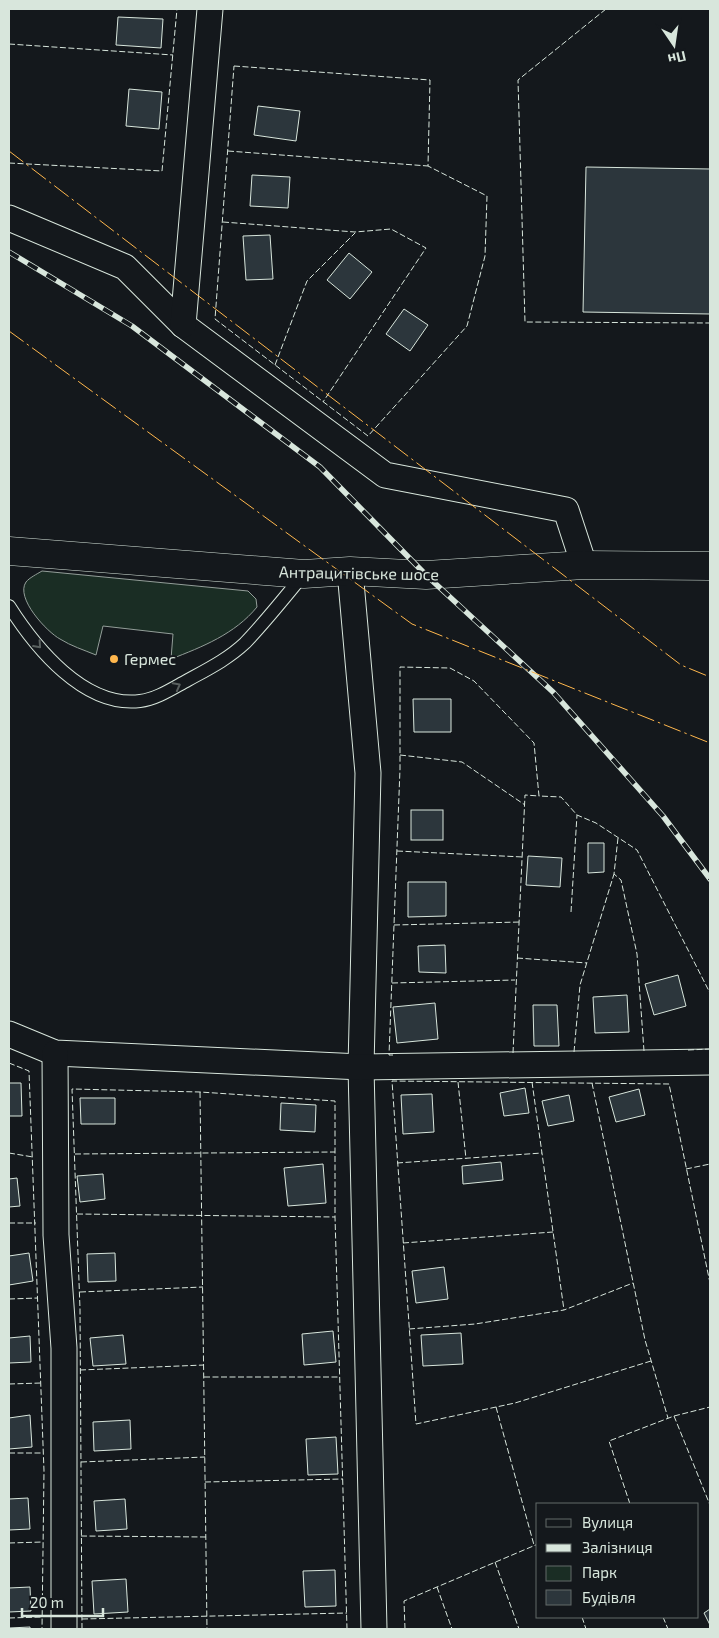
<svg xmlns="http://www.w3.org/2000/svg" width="719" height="1638" viewBox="0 0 719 1638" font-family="'Exo 2',sans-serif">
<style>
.green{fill:#1a2d24;stroke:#939e99}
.building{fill:#2c363c;stroke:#d8e6dc}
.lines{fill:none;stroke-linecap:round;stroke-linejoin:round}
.lane-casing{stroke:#d8e6dc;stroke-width:14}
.street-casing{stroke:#d8e6dc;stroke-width:27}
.secondary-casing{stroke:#d8e6dc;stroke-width:29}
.lane{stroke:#14181c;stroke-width:12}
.street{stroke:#14181c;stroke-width:25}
.secondary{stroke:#14181c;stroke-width:28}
.rail-casing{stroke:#d8e6dc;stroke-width:5.5}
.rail{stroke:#14181c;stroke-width:4;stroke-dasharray:11;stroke-linecap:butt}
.fence{stroke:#d8e6dc;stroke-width:1;stroke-dasharray:6 2.5;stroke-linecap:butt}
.power{stroke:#ffb74d;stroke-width:1;stroke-dasharray:18 4 2.5 4;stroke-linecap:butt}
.oneway{stroke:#59605f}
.poi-dot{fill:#ffb74d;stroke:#14181c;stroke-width:2}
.labels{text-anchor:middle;stroke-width:4;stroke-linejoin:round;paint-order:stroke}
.street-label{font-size:16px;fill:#d8e6dc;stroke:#14181c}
.poi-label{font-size:16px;fill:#d8e6dc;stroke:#14181c;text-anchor:start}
</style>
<rect width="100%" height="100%" fill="#14181c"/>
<path class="green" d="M42,571L248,591L256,599L257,607C235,634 202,647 171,659L173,634L103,626L96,655C84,650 71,646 60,639C47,632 15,598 26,582C29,578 37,574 42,571Z"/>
<g class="building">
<path d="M118,17L163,19L161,48L116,45Z"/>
<path d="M129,89L162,92L159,129L126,126Z"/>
<path d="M258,106L300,111L296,141L254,135Z"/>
<path d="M586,167L710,169V314L583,312Z"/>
<path d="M252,175L290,177L288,208L250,206Z"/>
<path d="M270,235L273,279L246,280L243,236Z"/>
<path d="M349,253L372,272L350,299L327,280Z"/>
<path d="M404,309L428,325L410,351L386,334Z"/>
<path d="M413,699H451V732H414Z"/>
<rect x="411" y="810" width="32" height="30"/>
<path d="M588,843H604V872L588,873Z"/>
<path d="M528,856L562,858L560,887L526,885Z"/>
<path d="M408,882H446V916L408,917Z"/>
<path d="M445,945L446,973L419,972L418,946Z"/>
<path d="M678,975L686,1006L654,1015L645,984Z"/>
<path d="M627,995L629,1032L595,1033L593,997Z"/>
<path d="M435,1003L438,1039L397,1043L393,1007Z"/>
<path d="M533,1005H557L559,1046H534Z"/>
<path d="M9,1083H21L22,1116H9Z"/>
<path d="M525,1088L529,1113L504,1116L500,1093Z"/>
<path d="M639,1089L645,1115L616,1122L609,1097Z"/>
<path d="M432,1094L434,1132L403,1134L401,1095Z"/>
<path d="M569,1095L574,1121L548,1126L542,1101Z"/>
<path d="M80,1098H115V1124H81Z"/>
<path d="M281,1103L316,1105L315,1132L280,1130Z"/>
<path d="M501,1162L503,1180L463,1184L462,1166Z"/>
<path d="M323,1164L326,1203L288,1206L284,1168Z"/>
<path d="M103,1174L105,1199L80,1202L77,1176Z"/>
<path d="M17,1178L20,1206L9,1207V1179Z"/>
<path d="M29,1253L33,1281L9,1285V1256Z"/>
<path d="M115,1253L116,1281L88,1282L87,1254Z"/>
<path d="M444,1267L448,1299L416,1303L412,1271Z"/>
<path d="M333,1331L336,1362L304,1365L302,1334Z"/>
<path d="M461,1333L463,1364L423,1366L421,1335Z"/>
<path d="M123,1335L126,1364L93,1366L90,1338Z"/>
<path d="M30,1336L31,1362L9,1363V1338Z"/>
<path d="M30,1415L32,1447L9,1449V1418Z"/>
<path d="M130,1420L131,1449L94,1451L93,1422Z"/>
<path d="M336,1437L338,1474L308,1475L306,1439Z"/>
<path d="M28,1498L30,1529L9,1530V1499Z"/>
<path d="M125,1499L127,1529L96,1531L94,1501Z"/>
<path d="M335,1570L336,1606L305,1607L303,1571Z"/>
<path d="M126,1579L128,1612L94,1614L92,1581Z"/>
<path d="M30,1587L31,1611L9,1612V1588Z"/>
<path d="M710,1609V1625L704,1613Z"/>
<path d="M30,1627V1629H9V1628Z"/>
</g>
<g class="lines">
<defs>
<path id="lane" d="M9,606C35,647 84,708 140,701C157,699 173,688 188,680C208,669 228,659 245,643C266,621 285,597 304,574"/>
<g id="street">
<path d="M9,218L125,267L183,325L385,475L566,510L584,565"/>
<path d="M183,325L210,9"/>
<path d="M350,571L368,773L361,1067L374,1629"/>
<path d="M9,1034L55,1053L361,1067L710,1062"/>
<path d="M55,1053L56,1235L64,1348V1629"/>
</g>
<path id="secondary" d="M9,551L304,574L350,571L426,575L584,565L710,566"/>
</defs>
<use href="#lane" class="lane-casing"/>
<use href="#street" class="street-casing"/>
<use href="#secondary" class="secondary-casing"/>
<use href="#lane" class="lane"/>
<use href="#street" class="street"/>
<use href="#secondary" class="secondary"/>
<defs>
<path id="rail" d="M9,252L132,326L320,467L426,575L553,692L663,816L710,879"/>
</defs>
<use href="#rail" class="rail-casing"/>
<use href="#rail" class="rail"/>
<g class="fence">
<path d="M606,9L518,80L525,322L710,323"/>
<path d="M9,44L173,55"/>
<path d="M234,66L430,80L428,166L487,196L485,256L467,326L368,436L215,319Z"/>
<path d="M228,151L428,166"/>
<path d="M9,163L162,171L177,9"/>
<path d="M223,222L355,232L391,229L426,248L323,402"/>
<path d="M275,365L307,281L355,233"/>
<path d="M400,755L462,762L525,805"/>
<path d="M618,838L614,874L621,880L637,954L644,1051"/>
<path d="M397,851L523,857"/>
<path d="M571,912L577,815"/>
<path d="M394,925L521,922"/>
<path d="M517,958L587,963"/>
<path d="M392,983L515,980"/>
<path d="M688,1050L710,1049"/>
<path d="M574,1052L580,985L614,874"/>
<path d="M513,1053L525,795L539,796"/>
<path d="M393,1055H389L400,769V667L450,668L474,681L534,743L539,796L561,797L577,815L596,823L637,850L710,993"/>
<path d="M9,1063L29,1071L44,1471L42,1629"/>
<path d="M458,1082L466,1159"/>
<path d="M532,1082L564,1310"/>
<path d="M592,1083L645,1340L668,1418"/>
<path d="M200,1092L207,1629"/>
<path d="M9,1153L33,1157"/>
<path d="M75,1154L335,1152"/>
<path d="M397,1163L542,1153"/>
<path d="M686,1169L710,1164"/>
<path d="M77,1214L335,1217"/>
<path d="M9,1223H36"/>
<path d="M403,1243L553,1232"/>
<path d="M80,1292L203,1287"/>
<path d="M9,1299L38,1298"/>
<path d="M409,1329L475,1324L564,1310L633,1283"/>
<path d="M651,1361L515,1403L416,1424L392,1081L669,1084L710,1283"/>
<path d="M80,1370L204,1365"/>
<path d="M204,1377H340"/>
<path d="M9,1384L41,1383"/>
<path d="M496,1407L534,1545"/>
<path d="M674,1416L710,1407"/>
<path d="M9,1453H43"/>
<path d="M81,1462L205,1457"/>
<path d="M205,1482L343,1479"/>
<path d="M630,1504L609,1441L674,1416L710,1505"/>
<path d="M81,1536L206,1537"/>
<path d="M9,1543L43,1542"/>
<path d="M495,1562L519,1629"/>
<path d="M437,1587L452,1629"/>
<path d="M582,1617L586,1629"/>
<path d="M663,1617L668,1629"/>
<path d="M9,1618L42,1617"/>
<path d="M82,1619L347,1613"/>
<path d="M82,1629L80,1309L72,1089L200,1092L335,1101V1217L347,1629"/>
<path d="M405,1629L404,1601L538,1544"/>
</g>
<g class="power">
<path d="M9,151L681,665L710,677"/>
<path d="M9,331L412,624L710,743"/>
</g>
</g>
<defs><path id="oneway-chevron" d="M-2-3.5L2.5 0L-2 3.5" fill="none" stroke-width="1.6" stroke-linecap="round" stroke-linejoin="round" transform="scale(1.25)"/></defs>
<g class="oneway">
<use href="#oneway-chevron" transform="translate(38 645) rotate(48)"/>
<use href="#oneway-chevron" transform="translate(177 686) rotate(-28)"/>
</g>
<circle class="poi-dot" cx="114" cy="659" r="5"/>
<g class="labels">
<g class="street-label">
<text transform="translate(359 573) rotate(1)" y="6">Антрацитівське шосе</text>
</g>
<g class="poi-label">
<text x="124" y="665">Гермес</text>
</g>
</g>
<rect width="719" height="1638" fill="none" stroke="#d8e6dc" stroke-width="20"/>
<rect x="536" y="1503" width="162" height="115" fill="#14181c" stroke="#626a69"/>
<rect x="546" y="1519" width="25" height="8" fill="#14181c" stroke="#626a69"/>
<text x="582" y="1528" font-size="15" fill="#d8e6dc">Вулиця</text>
<rect x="546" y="1544" width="25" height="8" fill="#d8e6dc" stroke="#626a69"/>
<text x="582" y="1553" font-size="15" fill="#d8e6dc">Залізниця</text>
<rect x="546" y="1566" width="25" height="15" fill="#1a2d24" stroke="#626a69"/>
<text x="582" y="1578" font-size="15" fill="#d8e6dc">Парк</text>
<rect x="546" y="1590" width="25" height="15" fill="#2c363c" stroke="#626a69"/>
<text x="582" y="1603" font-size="15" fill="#d8e6dc">Будівля</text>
<g transform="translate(674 45) rotate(167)" stroke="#14181c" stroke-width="4" paint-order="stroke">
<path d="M0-4L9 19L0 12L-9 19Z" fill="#d8e6dc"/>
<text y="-8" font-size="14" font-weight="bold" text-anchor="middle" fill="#d8e6dc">Пн</text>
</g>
<path d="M22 1608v8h81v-8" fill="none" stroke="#d8e6dc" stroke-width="2.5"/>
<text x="30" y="1608" font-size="15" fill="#d8e6dc" stroke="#14181c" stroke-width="4" paint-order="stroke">20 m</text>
</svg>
